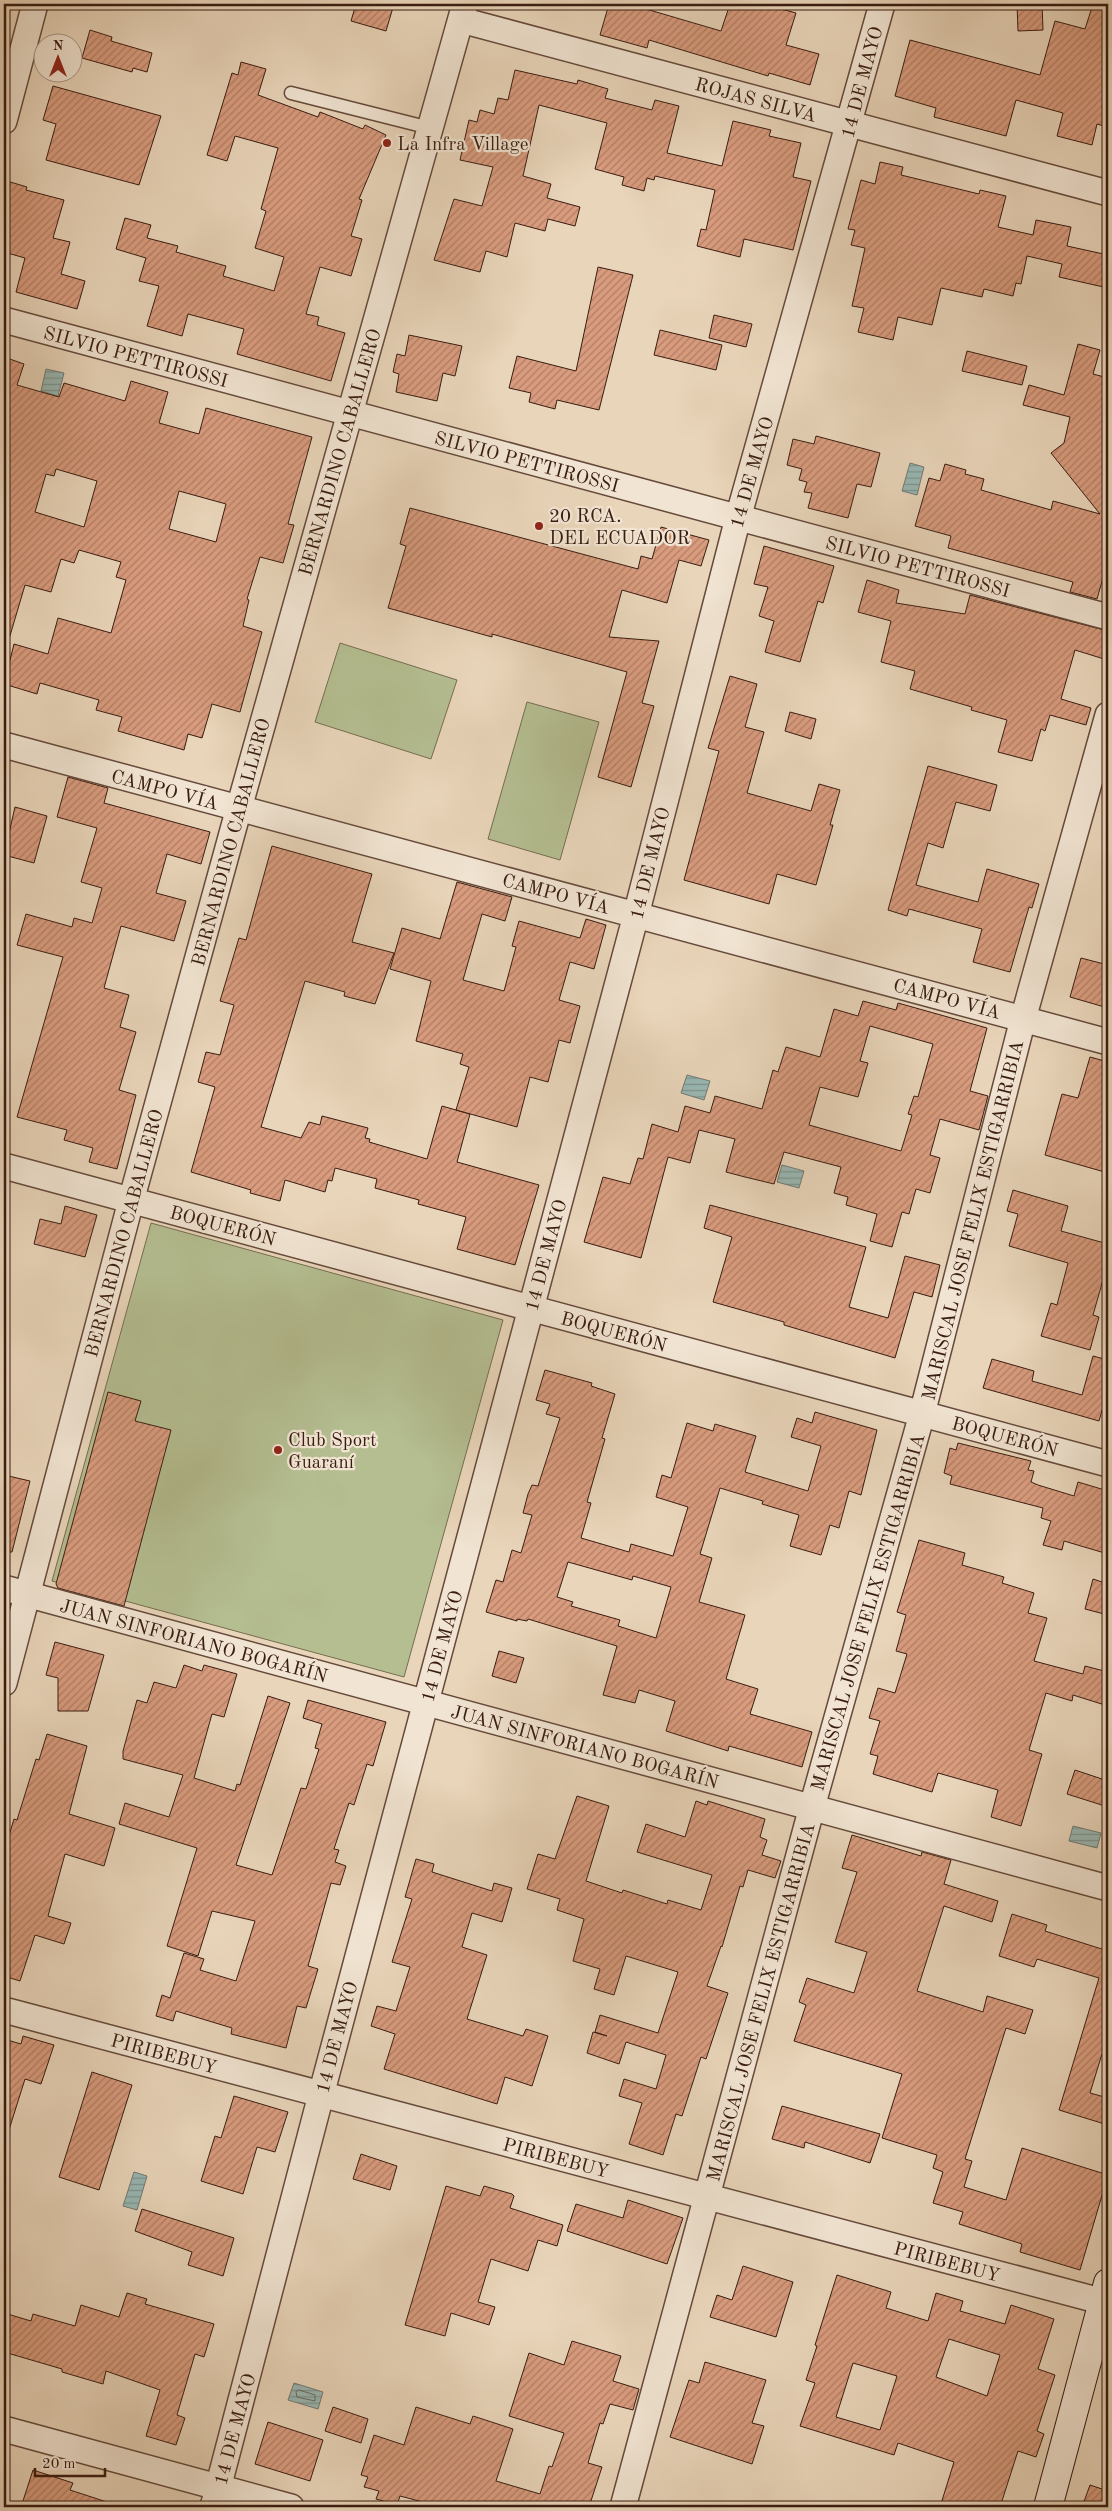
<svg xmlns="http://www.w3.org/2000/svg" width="1112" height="2511" viewBox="0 0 1112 2511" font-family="'Old Standard TT',serif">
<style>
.grass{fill:#b4be91;stroke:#766d51}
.water{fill:url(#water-rules);stroke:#727a73}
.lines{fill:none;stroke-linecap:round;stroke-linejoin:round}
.shore{stroke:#686a62;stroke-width:1}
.building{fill:url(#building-hatch);stroke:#391c11;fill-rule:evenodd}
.lane-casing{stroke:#654a3b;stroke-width:15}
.street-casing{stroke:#654a3b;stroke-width:28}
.secondary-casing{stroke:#391c11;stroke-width:30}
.lane{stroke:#f1e4d2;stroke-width:12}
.street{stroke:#f1e4d2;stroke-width:25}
.secondary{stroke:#f1e4d2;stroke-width:28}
.poi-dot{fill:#8f2418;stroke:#f1e4d2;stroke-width:2}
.labels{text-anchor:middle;stroke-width:4.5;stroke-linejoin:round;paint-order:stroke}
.street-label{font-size:19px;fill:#391c11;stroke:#f1e4d2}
.poi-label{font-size:19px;fill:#391c11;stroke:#f1e4d2;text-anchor:start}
</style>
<defs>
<pattern id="water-rules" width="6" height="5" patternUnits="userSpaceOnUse" patternTransform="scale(1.25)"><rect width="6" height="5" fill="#98b8b4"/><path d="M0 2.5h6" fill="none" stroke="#7d9591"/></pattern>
<pattern id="building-hatch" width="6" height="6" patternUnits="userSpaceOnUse" patternTransform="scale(1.25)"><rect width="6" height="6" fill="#d99c7e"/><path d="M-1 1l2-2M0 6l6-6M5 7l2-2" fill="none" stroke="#b17e66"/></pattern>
</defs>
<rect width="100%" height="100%" fill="#e9d5ba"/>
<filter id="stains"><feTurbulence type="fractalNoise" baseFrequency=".004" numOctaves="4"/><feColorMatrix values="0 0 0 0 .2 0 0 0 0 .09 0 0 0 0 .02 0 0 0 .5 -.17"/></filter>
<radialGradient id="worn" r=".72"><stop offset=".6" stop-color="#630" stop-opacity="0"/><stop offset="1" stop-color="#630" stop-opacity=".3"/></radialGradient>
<g class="grass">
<path d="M340,643L457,680L431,759L315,722Z"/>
<path d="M527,702L599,722L560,860L488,839Z"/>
<path d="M151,1223L503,1320L404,1677L52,1581Z"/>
</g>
<g class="water">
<path d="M46,369L64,373L58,396L41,391Z"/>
<path d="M910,463L924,467L917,495L902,491Z"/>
<path d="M687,1075L710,1081L704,1100L681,1093Z"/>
<path d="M782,1165L804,1171L799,1188L777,1182Z"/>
<path d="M1073,1826L1101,1833L1097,1848L1069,1841Z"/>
<path d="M134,2172L147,2176L137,2210L123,2206Z"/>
<path d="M294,2383L323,2392L318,2409L288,2400Z"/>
</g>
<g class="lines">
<path class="shore" d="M299,2390L315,2395V2401L297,2397L296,2392Z"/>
</g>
<g class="building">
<path d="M356,4H394L386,31L351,21Z"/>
<path d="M609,4H629L721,31L730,4H763L796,13L786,45L819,54L810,85L769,73L768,76L649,40L647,48L600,35Z"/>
<path d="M1017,4H1042L1043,30L1018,31Z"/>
<path d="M1093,4H1108V127L1097,124L1092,145L1057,136L1063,113L1016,100L1006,136L934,117L936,108L895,96L910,40L1040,75L1055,21L1085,29Z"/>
<path d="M90,30L112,37L111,41L152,53L147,72L133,68L132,72L82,58Z"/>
<path d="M241,62L266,69L258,95L318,117L320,112L363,129L365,125L386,135L359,199L362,200L351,236L362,239L351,276L320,267L306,314L319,317L317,325L345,333L331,381L237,354L244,329L188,314L182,336L147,326L159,286L139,281L146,258L116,249L125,218L151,225L147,238L178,246L176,252L226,266L223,276L274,291L284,257L255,248L266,211L261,209L278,148L235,136L227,161L207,155L232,73L238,75Z"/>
<path d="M515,70L577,84L578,80L608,89L605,98L652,110L655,100L679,106L667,153L722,166L733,121L771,130L769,136L801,143L793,177L811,181L793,250L744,239L740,257L697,246L701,229L706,230L715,190L655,176L654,180L647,178L644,191L622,185L624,177L595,169L607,123L539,105L523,176L551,184L547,198L580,207L575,226L548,219L545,231L515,223L507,257L486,251L480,272L434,260L454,199L482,206L493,167L460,160L469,120L477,122L480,110L494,114L498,98L508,100Z"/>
<path d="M53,86L161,116L139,185L46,160L56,124L43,120Z"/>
<path d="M880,162L903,167L901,175L979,194L980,190L1006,196L998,227L1033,235L1036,220L1071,227L1067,246L1108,255V288L1059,277L1062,264L1027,256L1021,284L1016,283L1013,296L984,289L982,297L941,288L932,325L898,317L893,340L858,332L864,308L852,306L865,248L851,245L855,230L848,229L861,180L875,184Z"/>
<path d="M7,181L27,187L26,190L64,200L53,238L70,242L61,274L85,281L77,309L16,292L25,258L4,252V192Z"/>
<path d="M598,267L633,275L599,410L557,400L555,409L529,402L531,393L509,388L517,356L576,371Z"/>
<path d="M714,315L752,324L746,347L709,338Z"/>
<path d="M660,330L722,345L716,370L654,355Z"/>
<path d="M409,335L462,346L455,376L443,373L437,401L396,392L399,374L393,372L397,354L405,356Z"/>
<path d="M1078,344L1100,350L1093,374L1108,378V560L1097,599L1070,592L1073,582L948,548L951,536L915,526L929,478L940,481L945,464L966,470L965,474L984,479L981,490L1051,510L1053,501L1100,514L1051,453L1064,443L1070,417L1023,405L1029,385L1064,395Z"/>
<path d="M967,351L1027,366L1022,385L962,371Z"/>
<path d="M4,357L24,364L17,385L59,397L64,383L125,401L131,381L168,392L159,423L199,434L206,408L312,437L288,524L294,525L283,563L260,557L247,599L249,600L243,626L262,632L240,712L212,704L202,738L188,734L184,750L118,731L122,717L96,710L99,700L40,683L37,694L4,684L14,644L48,654L58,618L111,633L126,580L116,577L121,562L79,550L74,563L61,559L51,592L25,585L9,639L4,638ZM56,469L97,481L84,527L35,512L46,474L54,476ZM179,491L226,504L216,542L169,529Z"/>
<path d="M816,436L880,453L871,487L857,484L848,518L808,508L812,493L804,492L807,482L799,480L802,469L787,465L793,439L814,444Z"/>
<path d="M410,508L638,569L641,556L652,559L661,527L709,540L701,566L679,560L667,603L622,590L609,637L659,641L642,703L654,706L631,787L598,777L627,672L492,634V637L388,608L406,546L400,544Z"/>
<path d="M764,546L834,566L823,603L818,601L800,662L765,652L774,621L759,616L768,587L754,584Z"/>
<path d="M867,580L899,590L896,603L965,614L970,595L1108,631V645L1104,659L1075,650L1061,699L1091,708L1086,725L1050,715L1045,731L1041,729L1032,761L998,752L1007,720L971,710L972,707L910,689L915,671L881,662L891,621L858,612Z"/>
<path d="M730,676L757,684L745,727L764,732L747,793L811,811L819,784L840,790L830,825H833L816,885L777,874L769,904L684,880L719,751L708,748Z"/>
<path d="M790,712L816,719L811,739L785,731Z"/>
<path d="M928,766L997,785L990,811L956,802L943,848L928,843L916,885L978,902L987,869L1039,884L1032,908L1029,907L1010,972L973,962L982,929L909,909L907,916L888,910Z"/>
<path d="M68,777L108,788L104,803L210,832L201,864L167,854L156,893L186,901L174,941L121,926L104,988L129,995L120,1027L136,1032L119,1090L136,1095L117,1169L89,1162L93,1148L64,1140L67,1130L17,1117L63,957L17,945L26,914L72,927L74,918L92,923L102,888L81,882L97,828L57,817Z"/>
<path d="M15,807L47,816L34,863L4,855Z"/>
<path d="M272,846L372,874L352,942L394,953L375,1004L344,996L345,992L305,981L261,1127L301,1138L309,1122L320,1125L322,1116L368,1128L365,1138L370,1139L369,1142L427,1159L442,1106L470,1114L457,1162L539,1185L515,1265L457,1249L466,1217L418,1204L419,1200L375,1188L377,1179L335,1168L332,1181L328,1180L325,1192L285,1180L280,1201L250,1193L251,1190L191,1172L215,1087L198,1082L206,1052L220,1055L234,1005L220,1001L239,938L246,940Z"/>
<path d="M457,882L512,897L505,921L482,914L463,980L504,991L516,947L512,946L519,921L580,938L586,919L606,925L594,969L570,962L559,1000L580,1006L570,1043L559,1040L548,1082L530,1077L517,1127L456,1110L469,1067L460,1064L463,1054L416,1041L431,981L390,969L402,928L440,939Z"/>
<path d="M1081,958L1108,965V1008L1070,997Z"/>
<path d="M863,1001L896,1010L898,1003L987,1028L970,1091L988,1096L979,1130L940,1119L930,1155L940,1158L930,1193L916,1189L909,1214L902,1212L892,1247L870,1241L877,1214L846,1205L848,1197L834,1193L841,1167L784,1152L774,1184L745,1177L726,1172L735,1139L699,1130L690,1163L668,1157L641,1258L584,1242L603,1177L630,1184L638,1158L643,1159L652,1124L678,1132L685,1106L710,1113L715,1096L762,1109L773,1070L778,1072L786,1047L820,1057L834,1009L858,1016ZM870,1026L933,1044L918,1097L914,1096L908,1114L912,1115L901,1151L809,1125L820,1087L858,1097L868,1063L860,1061Z"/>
<path d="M1090,1057L1108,1062V1173L1045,1155L1062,1094L1078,1098Z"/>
<path d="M1013,1190L1068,1206L1061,1231L1108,1244V1274L1105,1273L1093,1315L1099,1317L1090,1350L1041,1336L1051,1303L1057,1305L1068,1263L1009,1246L1018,1214L1007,1211Z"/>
<path d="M710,1205L866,1247L849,1307L888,1318L905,1256L940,1265L932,1297L914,1292L895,1358L784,1325V1322L713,1302L732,1237L704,1228Z"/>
<path d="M65,1206L97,1215L85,1257L34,1244L40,1219L61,1224Z"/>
<path d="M1093,1356L1108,1360V1390L1099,1421L983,1388L992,1359L1034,1371L1032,1381L1082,1395Z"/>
<path d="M545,1370L592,1383L591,1386L615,1394L602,1438L605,1439L587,1502L591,1503L581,1538L629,1552L631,1544L673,1556L688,1507L656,1497L662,1475L671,1478L687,1423L713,1431L715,1424L756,1436L745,1472L808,1491L821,1446L791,1437L797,1418L812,1423L815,1412L877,1430L861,1495L849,1491L839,1528L830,1525L821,1555L790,1546L799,1515L762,1504L763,1501L720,1488L700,1554L712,1558L699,1602L745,1615L726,1679L758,1689L750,1714L812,1732L802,1767L729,1746L728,1751L666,1731L675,1701L639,1690L635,1703L603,1695L617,1646L528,1619L527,1621L517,1619V1621L486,1612L496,1580L503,1582L512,1550L521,1553L532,1515L523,1513L528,1494L532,1485L538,1486L560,1418L546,1414L550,1404L536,1400ZM568,1562L632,1580L633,1576L671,1587L656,1638L618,1626L620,1620L571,1606L573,1602L557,1597Z"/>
<path d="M108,1392L141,1401L135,1421L171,1430L124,1606L58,1588L56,1584Z"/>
<path d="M958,1443L1031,1461L1028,1470L1034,1471L1031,1482L1038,1485L1074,1496L1078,1482L1108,1491V1554L1064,1541L1062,1550L1043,1545L1051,1521L1041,1518L1043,1508L950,1484L952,1476L944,1473L950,1448L956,1450Z"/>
<path d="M4,1475L30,1481L12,1552H4Z"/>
<path d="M919,1540L965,1553L962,1565L1004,1577L1002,1583L1034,1593L1028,1613L1047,1618L1034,1661L1083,1674L1085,1666L1108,1672V1706L1073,1695L1072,1701L1046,1693L1029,1750L1042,1754L1021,1826L991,1817L998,1790L938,1773L932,1792L873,1774L878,1756L870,1754L880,1721L869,1718L878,1688L895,1693L907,1654L896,1651L906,1615L897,1612Z"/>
<path d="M1093,1579L1108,1584V1615L1085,1609Z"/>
<path d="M55,1642L104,1655L88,1711H58V1678L46,1675Z"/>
<path d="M499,1651L524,1658L516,1683L492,1676Z"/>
<path d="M184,1665L202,1671L204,1665L237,1674L224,1717L212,1714L194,1778L235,1791L237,1784L240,1785L268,1696L290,1703L236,1865L272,1875L301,1788L306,1789L319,1749L315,1748L322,1724L303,1718L308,1700L386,1722L373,1766L367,1764L354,1805L349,1803L334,1849L339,1850L335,1862L346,1866L340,1885L331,1883L308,1966L318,1969L306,2008L297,2006L286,2048L231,2034L232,2028L176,2011L173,2021L156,2016L162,1995L170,1998L184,1953L204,1959L200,1970L236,1981L255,1921L212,1911L198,1956L167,1946L197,1848L119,1824L125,1803L169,1817L183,1775L123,1759V1751L137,1700L147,1703L154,1682L176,1688Z"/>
<path d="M47,1734L87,1746L69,1814L115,1828L104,1866L65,1854L48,1916L71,1923L64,1944L35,1935L20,1981L4,1976V1852L14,1819L17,1820L36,1759L39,1760Z"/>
<path d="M1075,1770L1108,1781V1807L1067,1794Z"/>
<path d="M577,1796L609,1806L586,1881L622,1893L623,1890L667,1904L668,1900L701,1910L712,1875L637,1852L646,1824L685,1837L696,1801L707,1805L708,1801L765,1819L760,1837L767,1840L762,1855L781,1861L775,1878L748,1870L743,1887L740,1886L722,1947L721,1946L707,1986L728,1993L706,2059L701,2057L682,2116L676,2114L663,2155L629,2144L642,2103L619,2096L624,2079L656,2089L666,2055L626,2042L619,2064L587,2053L593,2032L607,2036L595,2032L600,2015L658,2033L678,1972L626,1956L614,1995L594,1989L600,1969L573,1961L584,1919L557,1910L560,1899L527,1889L538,1854L555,1859Z"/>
<path d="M852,1835L921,1856L922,1852L951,1860L944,1884L998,1901L992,1922L944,1906L917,1991L983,2012L987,1996L1033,2010L1025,2034L1006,2028L965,2159L972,2161L964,2187L1006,2200L1022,2148L1108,2175L1080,2270L1020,2252L1022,2244L959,2224L963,2212L933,2203L943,2172L933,2168L937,2155L882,2138L902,2074L794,2041L806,2005L799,2002L807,1978L854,1993L867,1952L835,1942L857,1872L842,1868Z"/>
<path d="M416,1859L434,1864L432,1872L492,1891L494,1883L512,1888L502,1922L472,1913L462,1947L487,1955L467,2019L523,2036L526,2029L548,2036L532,2086L505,2077L497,2104L384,2069L395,2034L371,2026L377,2006L396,2011L410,1967L392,1962L412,1899L405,1897Z"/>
<path d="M1012,1914L1047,1925L1045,1931L1108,1951V2056L1102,2054L1090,2093L1108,2098V2125L1059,2110L1099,1978L1037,1959L1034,1967L999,1956Z"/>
<path d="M23,2036L54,2045L41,2084L25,2079L8,2133H4V2039L21,2044Z"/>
<path d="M92,2072L132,2085L99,2190L59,2177Z"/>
<path d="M234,2096L288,2112L275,2152L257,2147L243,2194L201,2181L215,2136L221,2138Z"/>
<path d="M782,2106L880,2134L870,2163L805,2142L804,2148L772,2139Z"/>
<path d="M361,2154L397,2166L390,2190L353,2179Z"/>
<path d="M446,2186L480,2196L484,2186L512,2194L514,2196L510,2208L563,2225L557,2246L538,2240L528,2271L491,2259L478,2302L495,2307L489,2325L451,2313L445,2336L405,2325Z"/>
<path d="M628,2200L683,2218L667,2264L567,2231L576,2204L623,2218Z"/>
<path d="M142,2209L234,2238L223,2276L188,2265L192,2252L135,2231Z"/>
<path d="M743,2266L793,2282L776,2337L710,2317L717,2295L732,2300Z"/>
<path d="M837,2275L891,2292L886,2308L928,2321L936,2293L963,2301L960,2311L1005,2324L1011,2305L1054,2319L1038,2369L1055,2375L1037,2431L1044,2434L1036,2457L1018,2451L1000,2507H940L954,2462L898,2443L894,2455L800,2426L815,2383L806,2380L817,2346L815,2345ZM949,2339L1000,2355L987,2396L936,2377ZM853,2363L897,2376L880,2430L836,2417Z"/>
<path d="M127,2293L147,2299L145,2304L214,2324L204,2357L195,2354L177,2415L185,2418L176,2445L146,2436L160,2390L106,2371L103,2384L62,2372V2369L4,2352V2313L31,2321L33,2314L75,2326L81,2305L119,2317Z"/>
<path d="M572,2341L621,2356L613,2381L639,2389L633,2410L610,2404L603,2424L600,2423L588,2463L602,2467L589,2507H442L400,2496L397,2505L376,2499L379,2491L364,2487L368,2477L361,2475L374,2435L404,2445L416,2407L470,2424L473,2416L513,2429L496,2481L540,2494L549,2466L552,2467L564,2433L509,2416L529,2353L564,2365Z"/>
<path d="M705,2362L766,2380L752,2423L764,2426L752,2464L670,2437L689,2380L699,2383Z"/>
<path d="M333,2407L368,2419L361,2443L325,2431Z"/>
<path d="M268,2422L323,2440L310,2481L255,2464Z"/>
<path d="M33,2470L73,2483L70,2490L110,2503L109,2507H21Z"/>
<path d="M1090,2485L1108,2491V2507H1082Z"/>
</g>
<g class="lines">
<defs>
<path id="lane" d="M291,93L430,128"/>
<g id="street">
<path d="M461,20L1108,193"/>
<path d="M4,121L35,4"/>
<path d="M4,320L1108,617"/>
<path d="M4,745L1108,1042"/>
<path d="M4,1166L1108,1464"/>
<path d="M4,1588L1108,1888"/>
<path d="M4,1683L131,1201L239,808L465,4"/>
<path d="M4,2010L1108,2303"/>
<path d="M4,2429L291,2507"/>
<path d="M213,2507L321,2095L636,915L738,518L882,4"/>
<path d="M623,2507L812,1807L922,1414L1023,1019L1108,715"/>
</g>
<path id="secondary" d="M1048,2507L1108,2283"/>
</defs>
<use href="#lane" class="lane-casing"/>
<use href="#street" class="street-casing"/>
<use href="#secondary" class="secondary-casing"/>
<use href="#lane" class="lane"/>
<use href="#street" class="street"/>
<use href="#secondary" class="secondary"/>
</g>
<g class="poi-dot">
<circle cx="387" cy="143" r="5"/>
<circle cx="539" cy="526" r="5"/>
<circle cx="278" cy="1450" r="5"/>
</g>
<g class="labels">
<g class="street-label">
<text transform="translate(861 82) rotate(-75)" y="7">14 DE MAYO</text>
<text transform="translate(756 99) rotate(15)" y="7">ROJAS SILVA</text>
<text transform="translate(136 356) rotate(15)" y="7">SILVIO PETTIROSSI</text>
<text transform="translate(339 452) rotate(-74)" y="7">BERNARDINO CABALLERO</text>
<text transform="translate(527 461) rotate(15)" y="7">SILVIO PETTIROSSI</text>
<text transform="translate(751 472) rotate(-74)" y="7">14 DE MAYO</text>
<text transform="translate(918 566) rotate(15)" y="7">SILVIO PETTIROSSI</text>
<text transform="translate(165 789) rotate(15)" y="7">CAMPO VÍA</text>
<text transform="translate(230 842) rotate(-75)" y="7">BERNARDINO CABALLERO</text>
<text transform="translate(649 863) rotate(-76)" y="7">14 DE MAYO</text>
<text transform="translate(556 893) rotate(15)" y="7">CAMPO VÍA</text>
<text transform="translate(947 998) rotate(15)" y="7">CAMPO VÍA</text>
<text transform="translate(972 1220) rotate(-76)" y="7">MARISCAL JOSE FELIX ESTIGARRIBIA</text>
<text transform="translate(223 1225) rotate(15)" y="7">BOQUERÓN</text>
<text transform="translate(123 1233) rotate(-75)" y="7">BERNARDINO CABALLERO</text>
<text transform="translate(545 1255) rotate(-75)" y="7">14 DE MAYO</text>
<text transform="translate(614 1331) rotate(15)" y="7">BOQUERÓN</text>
<text transform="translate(1005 1436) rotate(15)" y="7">BOQUERÓN</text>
<text transform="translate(867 1612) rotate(-74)" y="7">MARISCAL JOSE FELIX ESTIGARRIBIA</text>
<text transform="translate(194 1640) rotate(15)" y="7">JUAN SINFORIANO BOGARÍN</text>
<text transform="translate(441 1646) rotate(-75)" y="7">14 DE MAYO</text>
<text transform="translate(585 1746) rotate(15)" y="7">JUAN SINFORIANO BOGARÍN</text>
<text transform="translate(760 2002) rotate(-75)" y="7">MARISCAL JOSE FELIX ESTIGARRIBIA</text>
<text transform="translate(336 2037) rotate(-75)" y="7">14 DE MAYO</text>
<text transform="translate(164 2053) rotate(15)" y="7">PIRIBEBUY</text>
<text transform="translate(556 2157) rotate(15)" y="7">PIRIBEBUY</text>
<text transform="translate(947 2261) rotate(15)" y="7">PIRIBEBUY</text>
<text transform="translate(234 2429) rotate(-75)" y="7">14 DE MAYO</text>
</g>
<g class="poi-label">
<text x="397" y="150">La Infra Village</text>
<text x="549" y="522">20 RCA.<tspan x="549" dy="22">DEL ECUADOR</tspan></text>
<text x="288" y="1446">Club Sport<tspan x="288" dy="22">Guaraní</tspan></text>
</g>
</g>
<rect width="1112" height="2511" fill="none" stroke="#e9d5ba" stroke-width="20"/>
<rect x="5" y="5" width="1102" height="2501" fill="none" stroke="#391c11" stroke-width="2.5"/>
<rect x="10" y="10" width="1092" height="2491" fill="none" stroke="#391c11"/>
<g transform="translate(58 58)"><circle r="24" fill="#f1e4d2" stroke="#a79485"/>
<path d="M0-4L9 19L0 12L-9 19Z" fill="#8f2418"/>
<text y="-8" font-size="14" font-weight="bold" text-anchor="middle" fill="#391c11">N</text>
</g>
<path d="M35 2468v8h70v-8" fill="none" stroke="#391c11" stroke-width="2.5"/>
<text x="42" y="2468" font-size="15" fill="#391c11" stroke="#f1e4d2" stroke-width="4" paint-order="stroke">20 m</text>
<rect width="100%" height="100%" filter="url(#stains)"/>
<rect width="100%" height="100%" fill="url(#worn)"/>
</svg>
